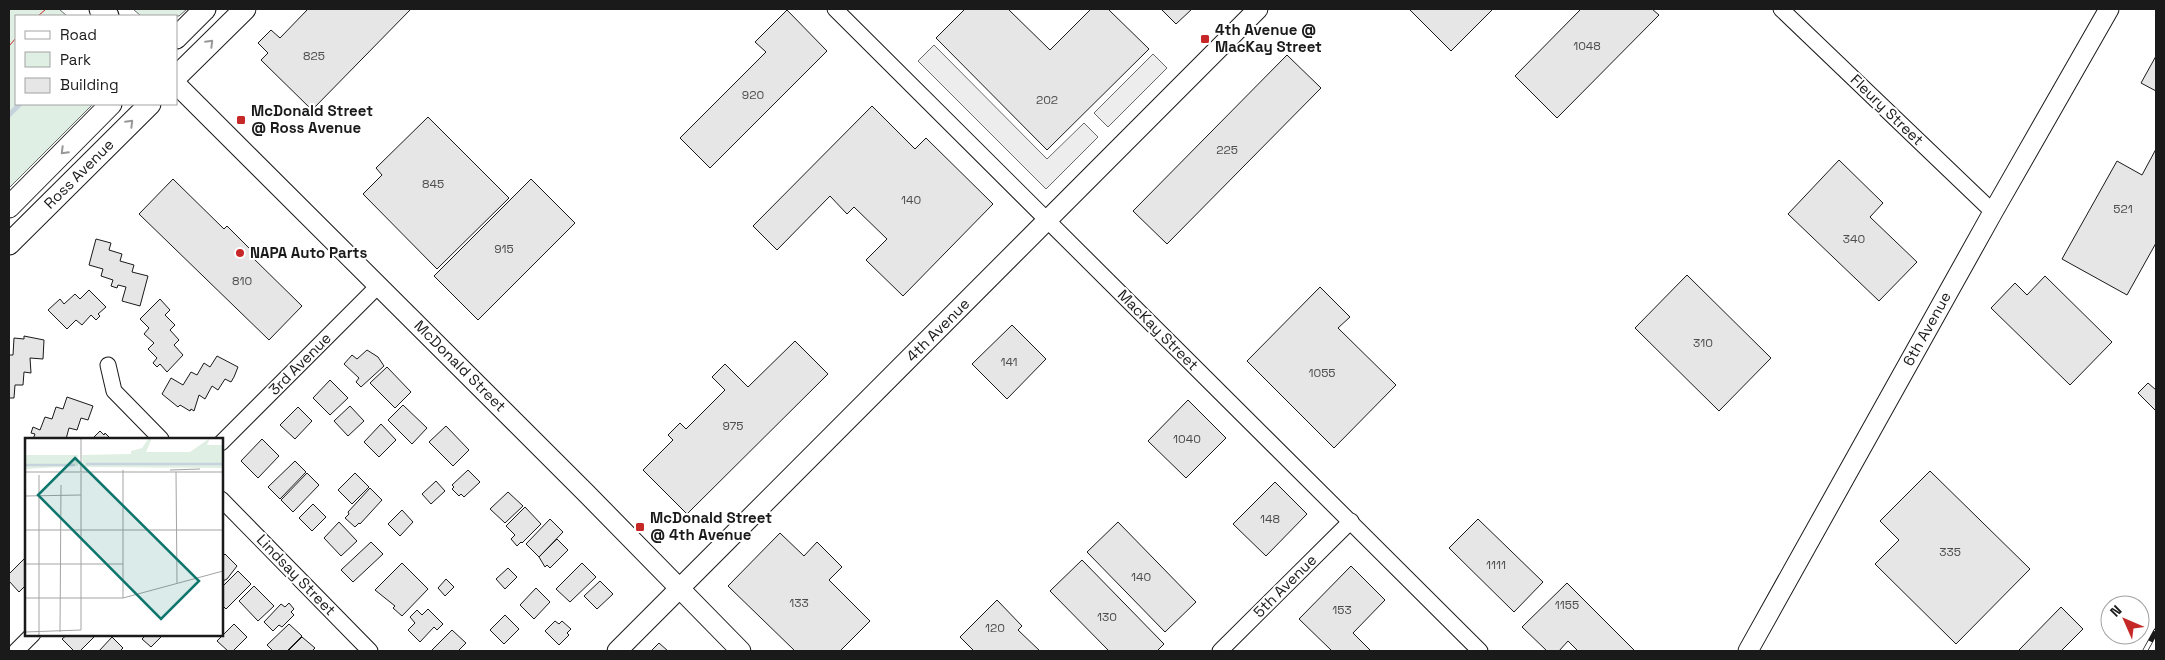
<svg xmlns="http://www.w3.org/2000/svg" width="2165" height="660" viewBox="0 0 2165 660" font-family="'Space Grotesk',sans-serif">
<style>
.green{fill:#e0efe3;stroke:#6a6a6a}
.parking{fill:#ededed;stroke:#6a6a6a}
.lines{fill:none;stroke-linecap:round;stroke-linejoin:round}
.stream{stroke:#c6d2dc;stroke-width:5}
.building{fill:#e6e6e6;stroke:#1a1a1a}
.minor-casing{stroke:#1a1a1a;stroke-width:17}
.tertiary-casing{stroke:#1a1a1a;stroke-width:21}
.secondary-casing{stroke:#1a1a1a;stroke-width:23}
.minor{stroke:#fff;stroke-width:15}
.tertiary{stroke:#fff;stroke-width:19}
.secondary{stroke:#fff;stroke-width:21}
.rail-casing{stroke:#1a1a1a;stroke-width:5.5}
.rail{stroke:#fff;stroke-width:4;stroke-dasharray:11;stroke-linecap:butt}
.power{stroke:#c62828;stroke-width:1;stroke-dasharray:18 4 2.5 4;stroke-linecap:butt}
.oneway{stroke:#989898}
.poi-dot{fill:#c62828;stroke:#fff;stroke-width:2}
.labels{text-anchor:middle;stroke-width:4;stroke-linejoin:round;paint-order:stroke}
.number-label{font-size:12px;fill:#4d4d4d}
.poi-label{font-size:15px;font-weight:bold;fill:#1a1a1a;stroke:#fff;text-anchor:start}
.street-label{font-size:15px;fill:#1a1a1a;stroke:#fff}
.inset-river{fill:none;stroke:#c6d2dc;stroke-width:2.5}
.inset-road{fill:none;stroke:#a3a3a3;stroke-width:1}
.view{fill:#0f766e;fill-opacity:0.15;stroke:#0f766e;stroke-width:2.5}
.inset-edge{fill:none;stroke:#1a1a1a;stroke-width:2.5}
</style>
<rect width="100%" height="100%" fill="#fff"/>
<g class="green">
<path d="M9,9H59L67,16H16V104H93L9,188Z"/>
<path d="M133,9H187L179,16H141Z"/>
</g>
<g class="parking">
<path d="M934,45L1047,159L1084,123L1098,137L1046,189L918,61Z"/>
<path d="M1153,54L1167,68L1108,127L1094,113Z"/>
</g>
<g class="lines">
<path class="stream" d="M9,115L20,104"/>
</g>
<g class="building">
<path d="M308,9H411L312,110L261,60L268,53L258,43L271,30L280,38Z"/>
<path d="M965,9H1008L1050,50L1091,9H1108L1149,49L1047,150L936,38Z"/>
<path d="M1161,9H1192L1176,24Z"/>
<path d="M1409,9H1493L1451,51Z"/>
<path d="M1581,9H1652L1659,15L1557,118L1515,76Z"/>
<path d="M787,10L827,51L710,168L680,138L766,52L755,42Z"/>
<path d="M1287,55L1321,88L1167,244L1133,211Z"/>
<path d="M2156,56V91L2141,83Z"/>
<path d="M872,106L915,149L926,138L993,204L903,296L866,260L887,239L854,207L847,214L830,196L777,250L753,226Z"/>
<path d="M428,117L509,198L437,269L363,194L382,175L376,168Z"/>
<path d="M2156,149V243L2127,295L2062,259L2117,161L2142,175Z"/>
<path d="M1839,160L1883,203L1870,217L1917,262L1879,301L1788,214Z"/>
<path d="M173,179L224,229L227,226L254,253L251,256L302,306L269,340L139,214Z"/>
<path d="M531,179L575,223L478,320L434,276Z"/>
<path d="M96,239L111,243L109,250L122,254L120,261L134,265L132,272L148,276L140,306L122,301L126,287L118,285L117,288L111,286L113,280L101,276L103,269L89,265Z"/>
<path d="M1687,275L1771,358L1719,411L1635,328Z"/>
<path d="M2045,276L2112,342L2070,385L1991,308L2015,283L2027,295Z"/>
<path d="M1320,287L1350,317L1338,328L1396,385L1334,448L1247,361Z"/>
<path d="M89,290L106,307L98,314L100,316L96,320L91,315L82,325L76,320L67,329L48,310L60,299L64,304L75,294L80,299Z"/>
<path d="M160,299L170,310L165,315L175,325L170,330L179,340L174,345L183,355L167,372L160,364L157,367L153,363L157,358L148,349L154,343L144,334L149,328L140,319Z"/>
<path d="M1012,325L1046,359L1007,399L972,364Z"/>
<path d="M24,336L44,340L43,359L30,358L31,373L24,372L23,385H15L14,398H9V355H13L14,338L24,339Z"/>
<path d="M795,341L828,374L687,514L643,470L673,440L668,435L680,423L686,429L725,390L712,377L725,364L748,387Z"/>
<path d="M367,350L378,357L384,366L361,387L356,382L359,378L344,364L352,355L357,359Z"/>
<path d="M217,356L238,367L234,377L231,382L225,379L218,390L212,386L205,399L199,395L194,411L191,409L190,411L180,405L178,407L162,394L171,378L183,385L191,372L197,375L204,363L210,367Z"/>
<path d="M387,367L411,392L395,408L370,383Z"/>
<path d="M330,380L348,398L330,415L313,398Z"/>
<path d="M2148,383L2156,390V411L2138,393Z"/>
<path d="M67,397L93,406L88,420L81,418L77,430L69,428L66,439H33L35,434L31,433L33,427L40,430L45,417L52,419L56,407L63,409Z"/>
<path d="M1188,400L1226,438L1186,478L1148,441Z"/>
<path d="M403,405L427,428L412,444L388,420Z"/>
<path d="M350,406L364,421L348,436L334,421Z"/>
<path d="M298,407L312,421L295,439L280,425Z"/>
<path d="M381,424L396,440L379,457L364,442Z"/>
<path d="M446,426L469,450L453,466L429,442Z"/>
<path d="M100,431L104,435L105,433L111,439H92Z"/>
<path d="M262,439L279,456L258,478L241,461Z"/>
<path d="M295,461L306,472L280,499L268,487Z"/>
<path d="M468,470L480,482L464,497L461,494L459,496L452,489L454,487L452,485Z"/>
<path d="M1930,471L2030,569L1956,644L1875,564L1899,540L1880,521Z"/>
<path d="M307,473L319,485L293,512L281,500Z"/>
<path d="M355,473L369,487L352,504L338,490Z"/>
<path d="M436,481L445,491L431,504L422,494Z"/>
<path d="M1275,482L1307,514L1266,556L1233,524Z"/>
<path d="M370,488L382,500L360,524L359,523L355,527L345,518L349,514L348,512Z"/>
<path d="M508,492L523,506L505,523L490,509Z"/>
<path d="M313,504L326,517L312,531L299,518Z"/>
<path d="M525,507L541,524L522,543L521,542L517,546L511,539L515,535L506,526Z"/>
<path d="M402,510L413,522L400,536L388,524Z"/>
<path d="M550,519L563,532L539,557L526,544Z"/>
<path d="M1478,519L1543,582L1514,612L1449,548Z"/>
<path d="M339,522L357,541L341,556L324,538Z"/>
<path d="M1118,522L1196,602L1165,632L1087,552Z"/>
<path d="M780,533L804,556L817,542L842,567L829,580L870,621L840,651H795L728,586Z"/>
<path d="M557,539L568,550L550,568L547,565L545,567L539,557Z"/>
<path d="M371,542L383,554L353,582L341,570Z"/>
<path d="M225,554L237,566L227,579L221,582V558Z"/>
<path d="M24,559L26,562V585L19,592L9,581V574Z"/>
<path d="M1082,560L1164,644L1157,651H1109L1050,591Z"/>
<path d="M402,563L428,589L402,616L393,608L395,606L375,590Z"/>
<path d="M582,563L596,577L570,602L556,589Z"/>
<path d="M1351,566L1385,600L1353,633L1371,651H1332L1299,619Z"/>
<path d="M508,568L517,577L505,589L496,579Z"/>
<path d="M238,571L251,584L226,609L221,604V588Z"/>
<path d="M446,579L454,587L445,596L438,588Z"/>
<path d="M600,581L613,594L597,609L584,596Z"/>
<path d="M1567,583L1635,651H1578L1568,641L1559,651H1547L1522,627Z"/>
<path d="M254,586L274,606L258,621L239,601Z"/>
<path d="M536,588L550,602L534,619L520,605Z"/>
<path d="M997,600L1022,626L1018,630L1040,651H974L960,637Z"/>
<path d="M289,603L294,609L291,612L294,615L282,627L279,625L273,631L264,622L281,604L285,607Z"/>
<path d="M2061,607L2083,629L2061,651H2020L2019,650Z"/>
<path d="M428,609L443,624L437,630L434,627L420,642L408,630L415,623L410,617L417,610L422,615Z"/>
<path d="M505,615L519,629L504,644L490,630Z"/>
<path d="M555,621L559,624L562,621L571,629L567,633L569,635L559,645L545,631Z"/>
<path d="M234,624L247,637L233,651H228L217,641Z"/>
<path d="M289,624L302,636L287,651H273L267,645Z"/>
<path d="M452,630L466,643L458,651H434L432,650Z"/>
<path d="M68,634H94L96,635L80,651H74L62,639Z"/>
<path d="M147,634H162L163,635L151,647L142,639Z"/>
<path d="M112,637L123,648L120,651H99Z"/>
<path d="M302,637L315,648L312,651H288Z"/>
<path d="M659,643L668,651H651Z"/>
</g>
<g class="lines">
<defs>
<g id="minor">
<path d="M835,9L1480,651"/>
<path d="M1781,9L1993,212"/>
<path d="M108,365L114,391L161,439"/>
<path d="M221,443L379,285"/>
<path d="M221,499L370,651"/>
<path d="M16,651L33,634"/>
<path d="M1220,651L1351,521"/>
</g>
<g id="tertiary">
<path d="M176,84L586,493L741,651"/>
<path d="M617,651L1258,9"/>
<path d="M1748,651L1993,212L2109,9"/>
</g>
<g id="secondary">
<path d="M100,9L108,16"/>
<path d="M176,38L205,9"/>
<path d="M176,77L245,9"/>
<path d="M9,207L111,104"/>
<path d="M9,244L150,104"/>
</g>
</defs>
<use href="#minor" class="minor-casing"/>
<use href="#tertiary" class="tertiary-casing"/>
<use href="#secondary" class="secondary-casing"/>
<use href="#minor" class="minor"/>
<use href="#tertiary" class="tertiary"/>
<use href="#secondary" class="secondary"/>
<defs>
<path id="rail" d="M2145,651L2156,631"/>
</defs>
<use href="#rail" class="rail-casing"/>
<use href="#rail" class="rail"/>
<g class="power">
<path d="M38,16L46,9"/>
<path d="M9,46L16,38"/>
</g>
</g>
<defs><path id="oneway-chevron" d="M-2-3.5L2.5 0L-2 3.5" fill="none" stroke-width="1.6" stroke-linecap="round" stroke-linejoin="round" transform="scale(1.25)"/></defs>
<g class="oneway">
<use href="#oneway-chevron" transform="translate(210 43) rotate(-45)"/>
<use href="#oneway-chevron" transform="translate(130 123) rotate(-45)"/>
<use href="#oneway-chevron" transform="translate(64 151) rotate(135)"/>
</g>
<g class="poi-dot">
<rect x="1200" y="34" width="10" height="10" rx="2.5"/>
<rect x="236" y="115" width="10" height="10" rx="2.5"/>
<circle cx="240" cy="253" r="5"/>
<rect x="635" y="522" width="10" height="10" rx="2.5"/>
</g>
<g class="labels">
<g class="number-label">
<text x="1587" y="50">1048</text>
<text x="314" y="60">825</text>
<text x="753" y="99">920</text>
<text x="1047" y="104">202</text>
<text x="1227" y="154">225</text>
<text x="433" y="188">845</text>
<text x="911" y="204">140</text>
<text x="2123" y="213">521</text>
<text x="1854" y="243">340</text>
<text x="504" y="253">915</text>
<text x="242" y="285">810</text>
<text x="1703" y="347">310</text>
<text x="1009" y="366">141</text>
<text x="1322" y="377">1055</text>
<text x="733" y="430">975</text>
<text x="1187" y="443">1040</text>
<text x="1270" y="523">148</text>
<text x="1950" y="556">335</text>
<text x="1496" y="569">1111</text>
<text x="1141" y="581">140</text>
<text x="799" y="607">133</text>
<text x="1567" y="609">1155</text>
<text x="1342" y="614">153</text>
<text x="1107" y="621">130</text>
<text x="995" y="632">120</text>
</g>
<g class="poi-label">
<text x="1215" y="35">4th Avenue @<tspan x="1215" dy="17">MacKay Street</tspan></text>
<text x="251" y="116">McDonald Street<tspan x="251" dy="17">@ Ross Avenue</tspan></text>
<text x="250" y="258">NAPA Auto Parts</text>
<text x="650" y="523">McDonald Street<tspan x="650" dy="17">@ 4th Avenue</tspan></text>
</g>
<g class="street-label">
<text transform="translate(1887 110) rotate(44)" y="5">Fleury Street</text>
<text transform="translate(79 174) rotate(-45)" y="5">Ross Avenue</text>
<text transform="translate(1927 329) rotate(-61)" y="5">6th Avenue</text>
<text transform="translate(938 330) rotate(-45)" y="5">4th Avenue</text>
<text transform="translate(1158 330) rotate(45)" y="5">MacKay Street</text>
<text transform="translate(300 364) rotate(-45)" y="5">3rd Avenue</text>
<text transform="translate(460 366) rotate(45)" y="5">McDonald Street</text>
<text transform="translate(296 575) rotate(46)" y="5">Lindsay Street</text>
<text transform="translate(1285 586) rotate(-45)" y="5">5th Avenue</text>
</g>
</g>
<g transform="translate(25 438)">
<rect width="198" height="198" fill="#fff"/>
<path d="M124,0H127L121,14H165L185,0L182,7H197V30L58,29L57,17L106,16V13L117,10ZM0,17H53V28L0,31Z" fill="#e0efe3"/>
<path class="inset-river" d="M61,26H198M0,27H50"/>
<path class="inset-road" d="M98,32V160M145,32L175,31M0,34H198M56,34V0M151,34L152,145M0,58L56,57M0,92H198M0,126H98M0,160H98L198,133M0,194L56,192V35M35,194L36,47M14,197V37"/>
<path class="view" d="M50,20L174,143L136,181L13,57Z"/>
<rect width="198" height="198" class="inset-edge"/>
</g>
<rect width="2165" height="660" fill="none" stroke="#1a1a1a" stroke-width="20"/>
<rect x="15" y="15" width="162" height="90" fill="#ffffff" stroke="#a3a3a3"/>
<rect x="25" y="31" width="25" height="8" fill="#ffffff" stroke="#a3a3a3"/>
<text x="60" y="40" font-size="15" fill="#1a1a1a">Road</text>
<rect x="25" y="52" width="25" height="15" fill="#e0efe3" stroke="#a3a3a3"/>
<text x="60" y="65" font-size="15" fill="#1a1a1a">Park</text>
<rect x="25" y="78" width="25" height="15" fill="#e6e6e6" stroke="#a3a3a3"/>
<text x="60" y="90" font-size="15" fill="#1a1a1a">Building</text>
<g transform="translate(2125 620) rotate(315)"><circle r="24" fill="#ffffff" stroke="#a3a3a3"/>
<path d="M0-4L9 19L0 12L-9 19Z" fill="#c62828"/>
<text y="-8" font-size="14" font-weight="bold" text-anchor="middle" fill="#1a1a1a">N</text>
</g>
</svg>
